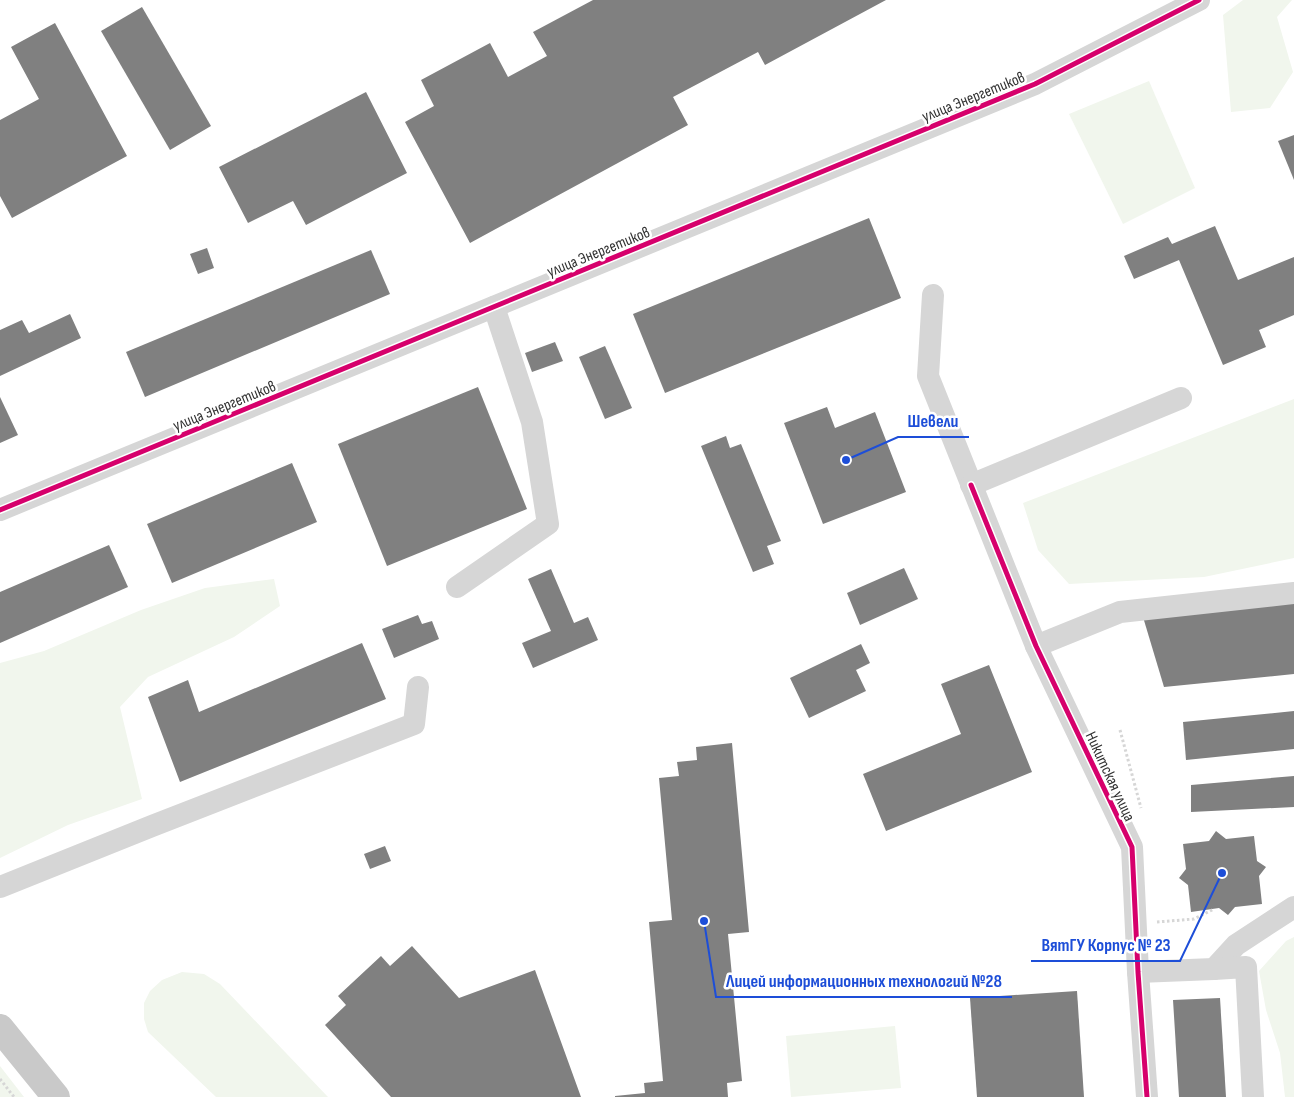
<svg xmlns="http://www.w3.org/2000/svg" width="1294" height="1097" viewBox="0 0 1294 1097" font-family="'Sofia Sans Condensed',sans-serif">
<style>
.green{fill:#f1f6ed}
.building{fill:#808080}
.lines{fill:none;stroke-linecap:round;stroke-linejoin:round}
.path{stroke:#d6d6d6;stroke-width:3;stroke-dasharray:2.5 2.5;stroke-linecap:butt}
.minor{stroke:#d6d6d6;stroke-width:22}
.major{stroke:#c9c9c9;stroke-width:28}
.cycleway-casing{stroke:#fff;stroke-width:8}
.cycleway{stroke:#d6006c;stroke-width:5}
.labels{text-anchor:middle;stroke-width:5;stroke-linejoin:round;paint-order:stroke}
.street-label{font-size:16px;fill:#323232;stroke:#fff}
.leader{fill:none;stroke:#1d4ed8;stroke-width:2}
.callout-dot{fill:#1d4ed8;stroke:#fff;stroke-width:2}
.callout-label{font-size:18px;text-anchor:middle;font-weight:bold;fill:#1d4ed8;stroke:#fff;stroke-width:5;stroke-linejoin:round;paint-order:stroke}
</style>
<rect width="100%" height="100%" fill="#fff"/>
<g class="green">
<path d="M1243,0H1292L1277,17L1293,72L1270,108L1231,112L1223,15Z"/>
<path d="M1149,81L1195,188L1123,224L1069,114Z"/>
<path d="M1294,399V558L1204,577L1069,584L1038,550L1023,503Z"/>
<path d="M274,579L280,606L234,637L148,677L120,707L142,799L68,825L0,858V663L44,651L141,610L205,588Z"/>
<path d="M1294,937V1097H1285L1280,1053L1266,1010L1259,971L1286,941Z"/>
<path d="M182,972L204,974L220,984L328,1097H216L148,1032L144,1019V1003L150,991L162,980Z"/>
<path d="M895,1026L901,1088L791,1097L786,1036Z"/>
<path d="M0,1066L24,1097H0Z"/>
</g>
<g class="building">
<path d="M593,0H886L765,65L758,52L673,97L688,125L470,243L405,122L434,106L421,80L490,43L508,77L547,56L533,32Z"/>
<path d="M142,7L211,126L170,150L101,31Z"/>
<path d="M55,23L127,156L12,218L0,196V120L39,99L11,47Z"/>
<path d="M366,92L407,173L306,225L293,201L248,223L219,167Z"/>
<path d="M1294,135V180L1278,141Z"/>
<path d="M869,218L901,298L665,393L633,314Z"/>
<path d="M1215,226L1238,280L1294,257V315L1259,330L1266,347L1223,365L1179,260L1134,279L1124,256L1168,237L1172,244Z"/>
<path d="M207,248L214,268L198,274L190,254Z"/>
<path d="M371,250L390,294L145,397L126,352Z"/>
<path d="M70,314L81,338L0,376V330L22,320L29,333Z"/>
<path d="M555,342L563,361L532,372L525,353Z"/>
<path d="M605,346L632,408L605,419L579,357Z"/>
<path d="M478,387L527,509L387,566L338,444Z"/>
<path d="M0,397L18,435L0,443Z"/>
<path d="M827,407L835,428L875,412L906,492L823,524L784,423Z"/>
<path d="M726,436L730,448L741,444L781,541L767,546L774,564L753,572L701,446Z"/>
<path d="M292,463L317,522L172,583L147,524Z"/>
<path d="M109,545L128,587L0,643V592Z"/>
<path d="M904,568L918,599L860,625L847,593Z"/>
<path d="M551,569L574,623L588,617L598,640L533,668L522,643L551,631L528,579Z"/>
<path d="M1294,602V674L1164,687L1143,617Z"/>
<path d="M418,615L422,624L432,621L439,639L394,658L382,629Z"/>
<path d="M362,643L386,699L180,782L148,697L188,680L199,712Z"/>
<path d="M861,644L870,663L856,670L866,691L809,718L790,678Z"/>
<path d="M989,665L1032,772L886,831L863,774L961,734L941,684Z"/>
<path d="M1294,711V749L1186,760L1183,722Z"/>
<path d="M732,743L749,932L728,934L742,1081L727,1083L728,1097H615V1096L645,1093L644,1083L663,1081L649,922L672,920L659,778L679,776L677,762L697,760L696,747Z"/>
<path d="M1294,776V807L1191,812V785Z"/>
<path d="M1216,831L1226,839L1254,836L1257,861L1266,867L1259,876L1262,904L1235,907L1228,915L1219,908L1191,912L1188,885L1179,878L1186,869L1183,844L1209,841Z"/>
<path d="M385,846L391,861L370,869L364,854Z"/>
<path d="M412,946L459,998L535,970L581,1097H391L325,1025L346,1005L338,996L381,956L390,966Z"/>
<path d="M1077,991L1084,1097H977L970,998Z"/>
<path d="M1220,998L1226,1097H1179L1173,1000Z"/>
</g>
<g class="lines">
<g class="path">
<path d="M1120,730L1141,808"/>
<path d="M1157,922L1194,919L1214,909"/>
<path d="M0,1079L14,1097"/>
</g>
<g class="minor">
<path d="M933,295L928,376L1036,646L1132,847L1138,972L1147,1097"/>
<path d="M971,485L1181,398"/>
<path d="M0,510L1035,84L1199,0"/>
<path d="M457,587L548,524L532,422L494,307"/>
<path d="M1036,646L1120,612L1294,593"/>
<path d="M0,887L152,826L414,724L418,687"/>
<path d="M1214,969L1236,945L1294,907"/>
<path d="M1138,972L1214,969L1246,967L1253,1097"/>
</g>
<path class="major" d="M0,1028L56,1097"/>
<defs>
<g id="cycleway">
<path d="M971,485L1036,646L1132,847L1138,972L1147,1097"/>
<path d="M0,510L1035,84L1199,0"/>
</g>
</defs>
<use href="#cycleway" class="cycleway-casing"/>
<use href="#cycleway" class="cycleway"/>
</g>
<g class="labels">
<g class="street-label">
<text transform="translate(973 96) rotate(-22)" y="6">улица Энергетиков</text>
<text transform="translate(598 251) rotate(-22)" y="6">улица Энергетиков</text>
<text transform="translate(224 405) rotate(-22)" y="6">улица Энергетиков</text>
<text transform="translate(1111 776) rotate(65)" y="6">Никитская улица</text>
</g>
</g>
<path class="leader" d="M846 460L898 437H969M1222 873L1180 961H1031M704 921L716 997H1012"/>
<g class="callout-dot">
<circle cx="846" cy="460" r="5"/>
<circle cx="1222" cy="873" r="5"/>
<circle cx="704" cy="921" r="5"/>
</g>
<g class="callout-label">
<text x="933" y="427">Шевели</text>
<text x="1106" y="951">ВятГУ Корпус № 23</text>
<text x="864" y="987">Лицей информационных технологий №28</text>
</g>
</svg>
